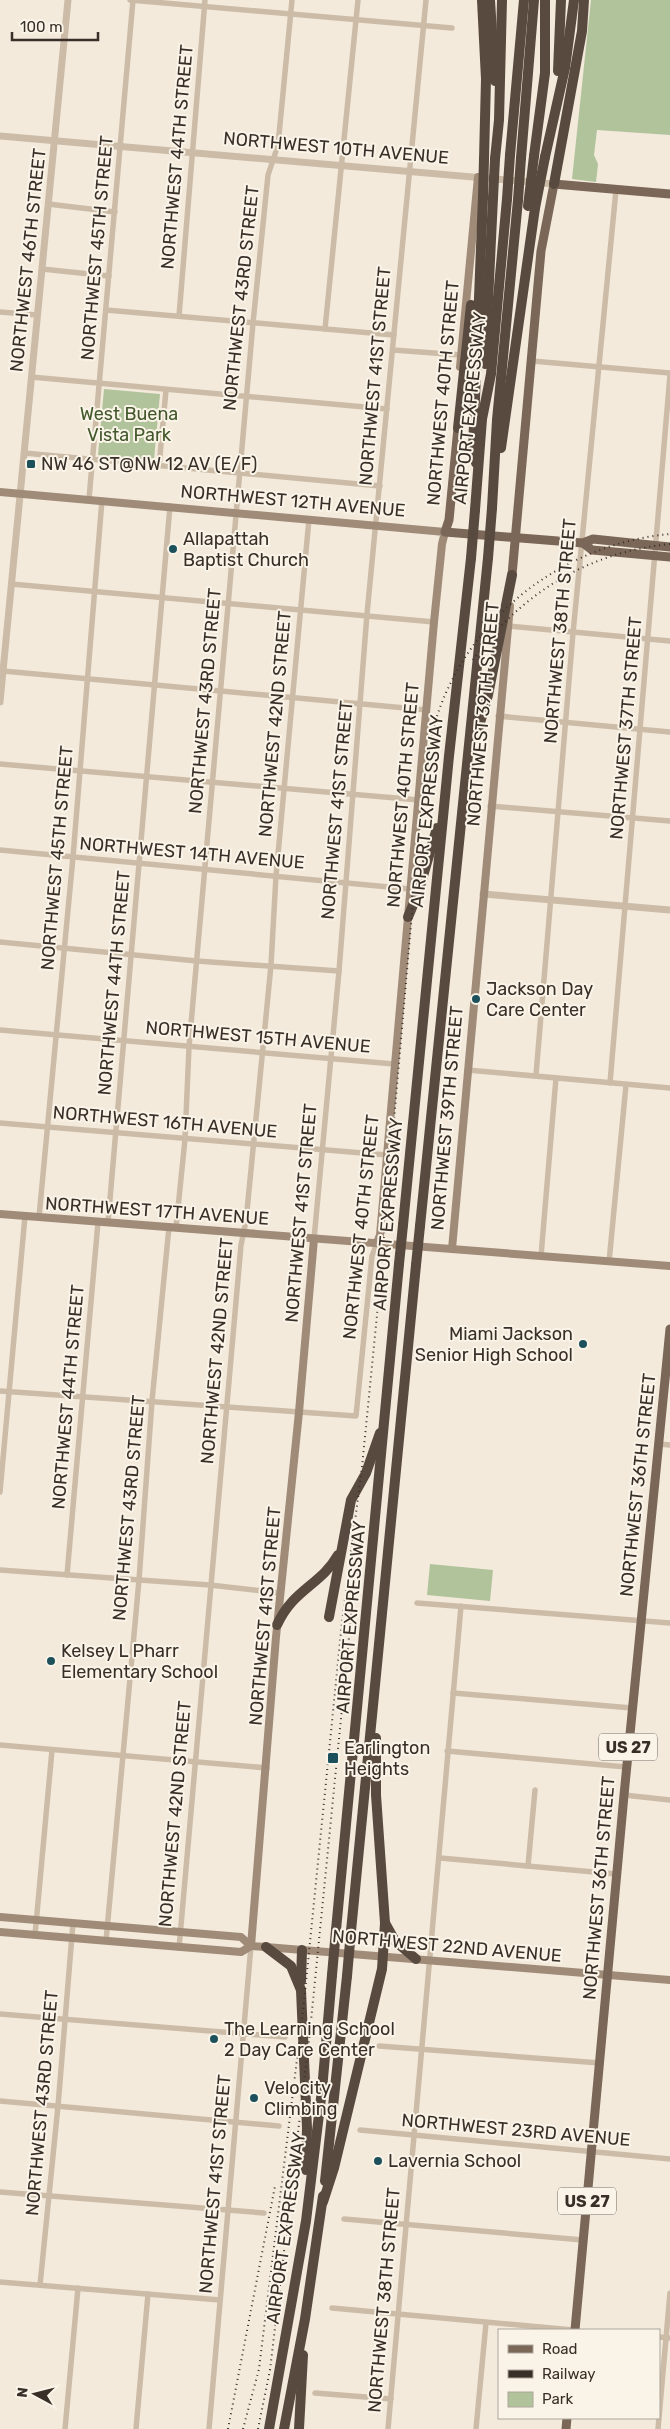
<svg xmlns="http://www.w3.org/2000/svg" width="670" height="2429" viewBox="0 0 670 2429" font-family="Rubik,sans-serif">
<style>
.green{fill:#b1c39b}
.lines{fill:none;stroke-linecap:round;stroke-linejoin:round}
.minor{stroke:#ccbca7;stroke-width:5.5}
.tertiary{stroke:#ccbca7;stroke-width:7}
.secondary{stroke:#9f8b78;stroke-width:8}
.primary{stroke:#7a6758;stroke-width:9}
.motorway{stroke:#594a3f;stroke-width:10}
.rail{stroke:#382f28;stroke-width:2;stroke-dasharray:1 4;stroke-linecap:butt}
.motorway-bridge{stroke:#594a3f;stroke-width:10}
.poi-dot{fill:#1c505b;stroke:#faf4e8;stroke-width:2}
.labels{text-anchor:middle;stroke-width:4;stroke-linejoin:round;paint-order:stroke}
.shield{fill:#faf4e8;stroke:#726a62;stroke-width:1}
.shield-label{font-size:16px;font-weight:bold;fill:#382f28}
.street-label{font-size:18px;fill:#382f28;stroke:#faf4e8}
.park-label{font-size:18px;fill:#42572b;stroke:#faf4e8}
.poi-label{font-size:18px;fill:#382f28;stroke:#faf4e8;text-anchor:start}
</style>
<rect width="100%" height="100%" fill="#f3eadc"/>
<g class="green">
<path d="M591,0H670V135L597,130L594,155L598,164L596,182L572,179Z"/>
<path d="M104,389L160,394L154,460L98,455Z"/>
<path d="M430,1564L493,1570L490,1601L427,1595Z"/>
</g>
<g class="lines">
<g class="minor">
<path d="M130,0L452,28"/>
<path d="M48,204L115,212"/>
<path d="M42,269L109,276"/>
<path d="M106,310L394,335"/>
<path d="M0,312L37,315"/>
<path d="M179,316L205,0"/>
<path d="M325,329L358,0"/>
<path d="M393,350L461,355"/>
<path d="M532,361L670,373"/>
<path d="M31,377L387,409"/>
<path d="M24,453L380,486"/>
<path d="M159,466L166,390"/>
<path d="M89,499L133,0"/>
<path d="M11,584L434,622"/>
<path d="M508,626L670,641"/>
<path d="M3,671L427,710"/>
<path d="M498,716L670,732"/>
<path d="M0,764L419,800"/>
<path d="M490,806L670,821"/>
<path d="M0,850L410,889"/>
<path d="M0,942L197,961L339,971"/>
<path d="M0,1030L394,1064"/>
<path d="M467,1070L670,1088"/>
<path d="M536,1075L573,633L616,190"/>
<path d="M610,1083L670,375"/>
<path d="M0,1123L387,1155"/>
<path d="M39,1217L73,857L102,500"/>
<path d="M108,1222L170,506"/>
<path d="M176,1228L185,1139L189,1047L253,323L268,175L278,145L292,0"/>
<path d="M314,1239L339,971L367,614L426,0"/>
<path d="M541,1256L556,1078"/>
<path d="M609,1262L626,1085"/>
<path d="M0,1391L356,1416L372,1256L377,1243"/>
<path d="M659,1444L670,1445"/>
<path d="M0,1492L25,1216"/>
<path d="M0,1570L210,1585L280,1593"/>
<path d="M67,1575L98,1222"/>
<path d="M417,1603L670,1623"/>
<path d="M453,1693L632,1708"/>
<path d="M0,1745L267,1768"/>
<path d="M447,1751L626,1767"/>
<path d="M624,1795L670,1800"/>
<path d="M440,1858L616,1874"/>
<path d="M528,1866L535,1790"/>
<path d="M35,1935L52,1750"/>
<path d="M106,1941L139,1580L152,1401L169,1227"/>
<path d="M179,1948L241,1245L246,1221L271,965L276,876L309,519"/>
<path d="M0,2014L285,2037"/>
<path d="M379,2046L600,2063"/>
<path d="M0,2101L279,2126"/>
<path d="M360,2130L670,2159"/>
<path d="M0,2192L264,2213"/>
<path d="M344,2219L583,2240"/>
<path d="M0,2282L220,2300"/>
<path d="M40,2285L58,2106L73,1923"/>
<path d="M332,2308L573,2330"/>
<path d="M659,2337L670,2338"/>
<path d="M315,2393L391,2399"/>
<path d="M65,2429L78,2288"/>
<path d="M136,2429L148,2294"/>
<path d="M209,2429L251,1946"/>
<path d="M388,2429L461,1606"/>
<path d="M476,2429L486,2323"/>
<path d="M658,2429L670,2293"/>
</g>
<g class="tertiary">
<path d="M0,136L554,184"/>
<path d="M0,702L68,0"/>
<path d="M483,894L670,910"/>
</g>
<g class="secondary">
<path d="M460,367L478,177"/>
<path d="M0,492L445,532L442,544L434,622L380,1235L377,1243"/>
<path d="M0,1214L670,1266"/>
<path d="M452,1249L510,606"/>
<path d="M0,1917L241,1937L251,1946L266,1947L670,1980"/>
<path d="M0,1932L241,1952L251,1946"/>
<path d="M251,1946L276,1637L299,1412L314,1239"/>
</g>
<g class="primary">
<path d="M458,428L449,520L445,532L583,543L593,539L670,547"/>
<path d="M583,543L592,550L670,557"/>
<path d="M512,575L541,251L554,184L670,194"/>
<path d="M575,2330L624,1795L670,1329"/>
<path d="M566,2429L567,2418"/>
</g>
<g class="motorway">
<path d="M482,0L486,79L484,159"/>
<path d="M490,0L495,81"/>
<path d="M558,71L561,0"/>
<path d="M510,155L524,0"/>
<path d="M534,156L545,73V0"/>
<path d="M545,157L565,68L574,0"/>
<path d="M521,158L534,0"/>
<path d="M495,159L499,120L502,0"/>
<path d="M554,184L582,31L584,0"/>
<path d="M485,364L493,198"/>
<path d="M458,428L471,305"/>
<path d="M501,448L535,208"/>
<path d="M476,463L473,449L483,197"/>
<path d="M492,508L497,420L518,200"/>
<path d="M475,510L482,419L491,374L507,199"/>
<path d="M473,747L488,695L512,575"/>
<path d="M408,917L418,893L437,828"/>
<path d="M403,1225L449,756L471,558"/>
<path d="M420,1226L488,558"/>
<path d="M329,1617L351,1500L366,1473L380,1433"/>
<path d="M277,1625C293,1589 321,1585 338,1555"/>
<path d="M385,1923L395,1941L416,1959"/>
<path d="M336,1930L399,1264"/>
<path d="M351,1931L416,1265"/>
<path d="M266,1947L291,1966L301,1990L307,2128L306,2170"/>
<path d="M301,1981L302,1950"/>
<path d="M325,2181L347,1976"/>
<path d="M323,2202L334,2168L382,1969L385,1923L376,1795V1738"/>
<path d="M269,2429L306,2221L322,2090L332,1975"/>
<path d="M284,2429L305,2319L323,2196"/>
<path d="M299,2429L303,2355"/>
</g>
<g class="rail">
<path d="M473,660C520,594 588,552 670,544"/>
<path d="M228,2429L275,2186"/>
<path d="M243,2429L259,2369L304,2002L342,1622L362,1467L378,1305L419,832C423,797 425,761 434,726C464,620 561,544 670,534"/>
<path d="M258,2429L270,2370L310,2031L358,1547"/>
</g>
<g class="motorway-bridge">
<path d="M483,197L484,159"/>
<path d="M493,198L495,159"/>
<path d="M507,199L510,155"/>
<path d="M518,200L521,158"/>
<path d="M528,206L534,156"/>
<path d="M535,208L545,157"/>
<path d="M471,558L475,510"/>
<path d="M488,558L492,508"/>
<path d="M399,1264L403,1225"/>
<path d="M416,1265L420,1226"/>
<path d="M332,1975L336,1930"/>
<path d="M347,1976L351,1931"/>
</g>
</g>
<g class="poi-dot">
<rect x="26" y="459" width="10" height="10" rx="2.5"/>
<circle cx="173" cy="549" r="5"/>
<circle cx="476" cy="999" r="5"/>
<circle cx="583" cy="1344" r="5"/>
<circle cx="51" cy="1661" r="5"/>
<rect x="327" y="1752" width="12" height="12" rx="2.5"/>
<circle cx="214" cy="2039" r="5"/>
<circle cx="254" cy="2098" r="5"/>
<circle cx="378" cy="2161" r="5"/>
</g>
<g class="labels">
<g class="shield">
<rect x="599" y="1733.5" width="58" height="27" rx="4"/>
<rect x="558" y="2187.5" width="58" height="27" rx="4"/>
</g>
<g class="shield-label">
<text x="628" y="1753">US 27</text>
<text x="587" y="2207">US 27</text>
</g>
<g class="street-label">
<text transform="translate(336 148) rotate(5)" y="6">NORTHWEST 10TH AVENUE</text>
<text transform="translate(177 157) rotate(-85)" y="6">NORTHWEST 44TH STREET</text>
<text transform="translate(97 248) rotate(-85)" y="6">NORTHWEST 45TH STREET</text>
<text transform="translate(28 260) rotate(-84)" y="6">NORTHWEST 46TH STREET</text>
<text transform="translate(241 298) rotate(-84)" y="6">NORTHWEST 43RD STREET</text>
<text transform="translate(375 376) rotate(-85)" y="6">NORTHWEST 41ST STREET</text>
<text transform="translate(443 393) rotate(-85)" y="6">NORTHWEST 40TH STREET</text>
<text transform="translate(470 408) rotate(-84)" y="6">AIRPORT EXPRESSWAY</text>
<text transform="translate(293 501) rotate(5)" y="6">NORTHWEST 12TH AVENUE</text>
<text transform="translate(560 631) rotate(-85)" y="6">NORTHWEST 38TH STREET</text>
<text transform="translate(205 701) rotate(-85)" y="6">NORTHWEST 43RD STREET</text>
<text transform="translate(483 714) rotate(-85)" y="6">NORTHWEST 39TH STREET</text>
<text transform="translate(275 724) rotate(-85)" y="6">NORTHWEST 42ND STREET</text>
<text transform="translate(626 728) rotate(-85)" y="6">NORTHWEST 37TH STREET</text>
<text transform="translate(403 795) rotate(-85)" y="6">NORTHWEST 40TH STREET</text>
<text transform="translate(337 810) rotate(-85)" y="6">NORTHWEST 41ST STREET</text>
<text transform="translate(427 811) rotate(-84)" y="6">AIRPORT EXPRESSWAY</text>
<text transform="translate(192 853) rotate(5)" y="6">NORTHWEST 14TH AVENUE</text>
<text transform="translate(57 858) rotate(-85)" y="6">NORTHWEST 45TH STREET</text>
<text transform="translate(114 983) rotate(-85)" y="6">NORTHWEST 44TH STREET</text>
<text transform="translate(258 1037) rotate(5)" y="6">NORTHWEST 15TH AVENUE</text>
<text transform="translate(447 1118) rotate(-85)" y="6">NORTHWEST 39TH STREET</text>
<text transform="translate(165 1122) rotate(5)" y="6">NORTHWEST 16TH AVENUE</text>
<text transform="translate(157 1211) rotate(4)" y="6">NORTHWEST 17TH AVENUE</text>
<text transform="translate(301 1213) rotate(-85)" y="6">NORTHWEST 41ST STREET</text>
<text transform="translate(388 1214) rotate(-85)" y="6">AIRPORT EXPRESSWAY</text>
<text transform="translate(361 1227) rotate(-84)" y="6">NORTHWEST 40TH STREET</text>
<text transform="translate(217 1351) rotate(-85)" y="6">NORTHWEST 42ND STREET</text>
<text transform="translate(68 1397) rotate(-85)" y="6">NORTHWEST 44TH STREET</text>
<text transform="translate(638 1485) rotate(-84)" y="6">NORTHWEST 36TH STREET</text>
<text transform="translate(129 1508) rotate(-85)" y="6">NORTHWEST 43RD STREET</text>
<text transform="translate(265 1616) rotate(-85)" y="6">NORTHWEST 41ST STREET</text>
<text transform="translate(351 1617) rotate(-85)" y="6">AIRPORT EXPRESSWAY</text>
<text transform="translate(175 1814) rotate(-85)" y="6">NORTHWEST 42ND STREET</text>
<text transform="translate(599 1888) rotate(-85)" y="6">NORTHWEST 36TH STREET</text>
<text transform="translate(447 1946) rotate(5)" y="6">NORTHWEST 22ND AVENUE</text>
<text transform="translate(42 2103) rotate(-85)" y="6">NORTHWEST 43RD STREET</text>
<text transform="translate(516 2130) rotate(5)" y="6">NORTHWEST 23RD AVENUE</text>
<text transform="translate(215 2184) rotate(-85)" y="6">NORTHWEST 41ST STREET</text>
<text transform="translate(286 2228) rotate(-82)" y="6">AIRPORT EXPRESSWAY</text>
<text transform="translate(384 2300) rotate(-85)" y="6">NORTHWEST 38TH STREET</text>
</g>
<g class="park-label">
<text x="129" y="420">West Buena<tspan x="129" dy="21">Vista Park</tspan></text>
</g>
<g class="poi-label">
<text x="41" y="470">NW 46 ST@NW 12 AV (E/F)</text>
<text x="183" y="545">Allapattah<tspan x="183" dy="21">Baptist Church</tspan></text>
<text x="486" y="995">Jackson Day<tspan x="486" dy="21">Care Center</tspan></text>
<text x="573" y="1340" text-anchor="end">Miami Jackson<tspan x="573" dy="21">Senior High School</tspan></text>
<text x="61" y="1657">Kelsey L Pharr<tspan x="61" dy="21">Elementary School</tspan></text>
<text x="344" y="1754">Earlington<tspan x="344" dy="21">Heights</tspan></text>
<text x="224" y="2035">The Learning School<tspan x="224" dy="21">2 Day Care Center</tspan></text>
<text x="264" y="2094">Velocity<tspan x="264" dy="21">Climbing</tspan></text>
<text x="388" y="2167">Lavernia School</text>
</g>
</g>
<rect x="498" y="2329" width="162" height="90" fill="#faf4e8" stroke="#aca59b"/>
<rect x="508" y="2345" width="25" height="8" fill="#7a6758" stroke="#aca59b"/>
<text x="542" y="2354" font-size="15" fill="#382f28">Road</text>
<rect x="508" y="2370" width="25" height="8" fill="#382f28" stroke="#aca59b"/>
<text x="542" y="2379" font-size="15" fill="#382f28">Railway</text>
<rect x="508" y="2392" width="25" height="15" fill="#b1c39b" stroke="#aca59b"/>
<text x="542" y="2404" font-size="15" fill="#382f28">Park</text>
<g transform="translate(35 2394) rotate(277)" stroke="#faf4e8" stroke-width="4" paint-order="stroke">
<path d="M0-4L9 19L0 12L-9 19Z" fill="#382f28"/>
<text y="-8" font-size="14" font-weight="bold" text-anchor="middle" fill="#382f28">N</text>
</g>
<path d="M12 32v8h86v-8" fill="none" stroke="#382f28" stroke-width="2.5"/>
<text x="20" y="32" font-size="15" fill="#382f28" stroke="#faf4e8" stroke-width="4" paint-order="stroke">100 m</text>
</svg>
